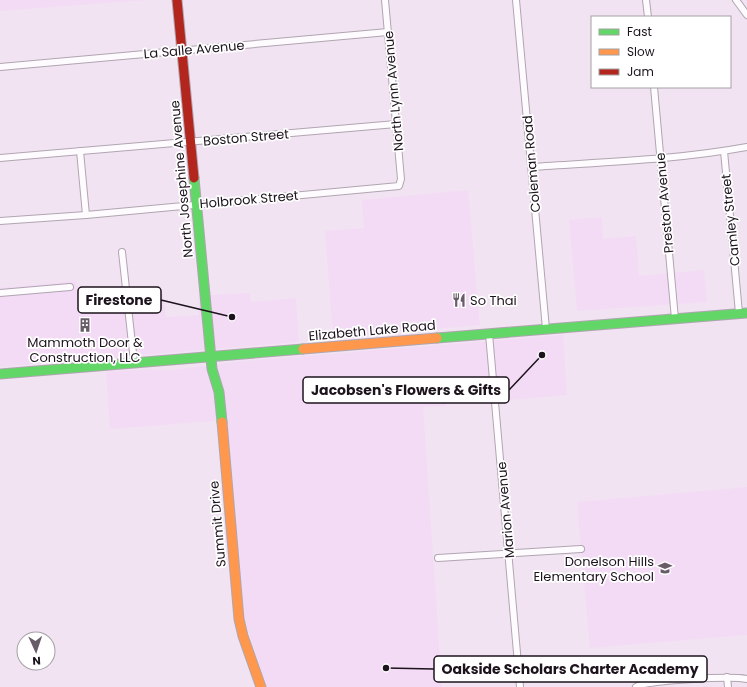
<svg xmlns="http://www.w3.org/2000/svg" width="747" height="687" viewBox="0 0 747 687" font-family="Poppins,sans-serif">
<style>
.built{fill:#f3dbf5}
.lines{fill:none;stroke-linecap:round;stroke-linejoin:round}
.street-casing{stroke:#b0a5b1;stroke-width:8}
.fast-casing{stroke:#b0a5b1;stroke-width:11}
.slow-casing{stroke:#b0a5b1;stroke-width:11}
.jam-casing{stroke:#b0a5b1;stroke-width:11}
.street{stroke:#fdfbfd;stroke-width:6}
.fast{stroke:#63d668;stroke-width:9}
.slow{stroke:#ff974d;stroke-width:9}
.jam{stroke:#b3261e;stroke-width:9}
.labels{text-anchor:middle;stroke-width:3.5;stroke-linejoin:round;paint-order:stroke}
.street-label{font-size:13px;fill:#1c131c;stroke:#fff}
.poi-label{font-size:13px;fill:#1c131c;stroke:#fff;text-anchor:start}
.leader{fill:none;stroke:#1c131c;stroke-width:1.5}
.callout-dot{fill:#1c131c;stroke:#fff;stroke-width:1.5}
.callout{fill:#fff;stroke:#1c131c;stroke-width:1.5}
.callout-label{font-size:14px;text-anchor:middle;font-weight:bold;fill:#1c131c}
</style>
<rect width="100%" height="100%" fill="#f2e3f3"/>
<g class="built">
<path d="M0,0H146L0,11Z"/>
<path d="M468,190L480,325L333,338L325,231L364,228L362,200Z"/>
<path d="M602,217L603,239L636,236L639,276L704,270L707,302L577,311L569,220Z"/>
<path d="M76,281L77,287L89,285V289L130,286L132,297L163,294L166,317L199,315L198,297L211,295L250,293L251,302L296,298L299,342L0,367V288Z"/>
<path d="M563,335L567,395L498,401L495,375L444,378L446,406L423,407L442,687H267L245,621L227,420L110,429L106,372L145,369L170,370L243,361Z"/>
<path d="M747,487V635L590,648L577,502Z"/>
</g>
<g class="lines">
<defs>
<g id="street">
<path d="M516,0L546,329"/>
<path d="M646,0L648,17"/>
<path d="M736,0L747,15"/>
<path d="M0,67L388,32"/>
<path d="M654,87L675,319"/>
<path d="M80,151L86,215"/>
<path d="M724,151L739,313"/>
<path d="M0,158L396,124"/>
<path d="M532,167C603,162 676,160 747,147"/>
<path d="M0,221L86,215L399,186L401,179L385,0"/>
<path d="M122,252L134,362"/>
<path d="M0,293L70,287"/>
<path d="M489,334L520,687"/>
<path d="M438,558L581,549"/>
<path d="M727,677L728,687"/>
<path d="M636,687C646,680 731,676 747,679"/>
</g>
<g id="fast">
<path d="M194,178L212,369L219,392L222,422"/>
<path d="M437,338L747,313"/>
<path d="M0,374L303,349"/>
</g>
<g id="slow">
<path d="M303,349L437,338"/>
<path d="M222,422L239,619L243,636L261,687"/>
</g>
<path id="jam" d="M177,0L194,178"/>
</defs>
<use href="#street" class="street-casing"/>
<use href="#fast" class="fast-casing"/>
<use href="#slow" class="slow-casing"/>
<use href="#jam" class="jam-casing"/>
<use href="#street" class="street"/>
<use href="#fast" class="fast"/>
<use href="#slow" class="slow"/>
<use href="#jam" class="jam"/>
</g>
<defs>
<symbol id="restaurant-bare" viewBox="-9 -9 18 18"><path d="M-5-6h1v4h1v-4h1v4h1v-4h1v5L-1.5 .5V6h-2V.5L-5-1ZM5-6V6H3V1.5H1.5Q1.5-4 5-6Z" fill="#675c67" stroke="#fff" stroke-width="2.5" paint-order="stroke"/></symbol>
<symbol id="building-bare" viewBox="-9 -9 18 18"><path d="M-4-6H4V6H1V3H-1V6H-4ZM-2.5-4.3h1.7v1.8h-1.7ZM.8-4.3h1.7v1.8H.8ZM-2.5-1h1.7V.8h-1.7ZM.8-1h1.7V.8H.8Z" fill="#675c67" stroke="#fff" stroke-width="2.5" paint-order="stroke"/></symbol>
<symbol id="school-bare" viewBox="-9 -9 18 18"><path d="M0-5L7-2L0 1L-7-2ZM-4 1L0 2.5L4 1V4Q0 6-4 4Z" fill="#675c67" stroke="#fff" stroke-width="2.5" paint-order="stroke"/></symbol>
</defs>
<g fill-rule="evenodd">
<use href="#restaurant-bare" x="449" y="290" width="20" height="20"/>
<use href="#building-bare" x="75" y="315" width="20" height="20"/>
<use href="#school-bare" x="655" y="558" width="20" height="20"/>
</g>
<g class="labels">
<g class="street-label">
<text transform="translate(194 49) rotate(-5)" y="5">La Salle Avenue</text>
<text transform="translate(393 91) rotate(-95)" y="5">North Lynn Avenue</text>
<text transform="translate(246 137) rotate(-5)" y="5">Boston Street</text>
<text transform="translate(531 164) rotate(-95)" y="5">Coleman Road</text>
<text transform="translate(181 179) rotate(-95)" y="5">North Josephine Avenue</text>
<text transform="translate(249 199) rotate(-5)" y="5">Holbrook Street</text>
<text transform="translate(664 203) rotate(-95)" y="5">Preston Avenue</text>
<text transform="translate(730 220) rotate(-96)" y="5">Camley Street</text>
<text transform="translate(372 330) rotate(-5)" y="5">Elizabeth Lake Road</text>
<text transform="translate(505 510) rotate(-95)" y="5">Marion Avenue</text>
<text transform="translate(217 524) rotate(-95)" y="5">Summit Drive</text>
</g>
<g class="poi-label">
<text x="470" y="305">So Thai</text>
<text x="85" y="347" text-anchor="middle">Mammoth Door &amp;<tspan x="85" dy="15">Construction, LLC</tspan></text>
<text x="654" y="566" text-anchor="end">Donelson Hills<tspan x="654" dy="15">Elementary School</tspan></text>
</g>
</g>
<path class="leader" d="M232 317L161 300M542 355L509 390M386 668L434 669"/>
<g class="callout-dot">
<circle cx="232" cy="317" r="4"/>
<circle cx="542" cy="355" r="4"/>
<circle cx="386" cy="668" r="4"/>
</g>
<g class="callout">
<rect x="78" y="287" width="83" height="26" rx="4"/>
<rect x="303" y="377" width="206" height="26" rx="4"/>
<rect x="434" y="656" width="273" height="26" rx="4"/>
</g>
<g class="callout-label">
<text x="119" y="305">Firestone</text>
<text x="406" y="395">Jacobsen's Flowers &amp; Gifts</text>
<text x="570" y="674">Oakside Scholars Charter Academy</text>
</g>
<rect x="591" y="16" width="140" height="72" fill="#ffffff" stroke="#a4a1a4"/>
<rect x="599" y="29" width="20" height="6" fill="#63d668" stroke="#a4a1a4"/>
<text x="627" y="36" font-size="12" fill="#1c131c">Fast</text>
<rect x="599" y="49" width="20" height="6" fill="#ff974d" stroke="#a4a1a4"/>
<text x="627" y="56" font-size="12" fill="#1c131c">Slow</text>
<rect x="599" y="69" width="20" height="6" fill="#b3261e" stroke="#a4a1a4"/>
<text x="627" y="76" font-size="12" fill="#1c131c">Jam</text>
<g transform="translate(36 651) rotate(177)"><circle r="19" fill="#ffffff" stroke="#a4a1a4"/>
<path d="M0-3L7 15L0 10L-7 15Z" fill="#675c67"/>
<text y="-6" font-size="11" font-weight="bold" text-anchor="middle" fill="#1c131c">N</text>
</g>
</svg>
